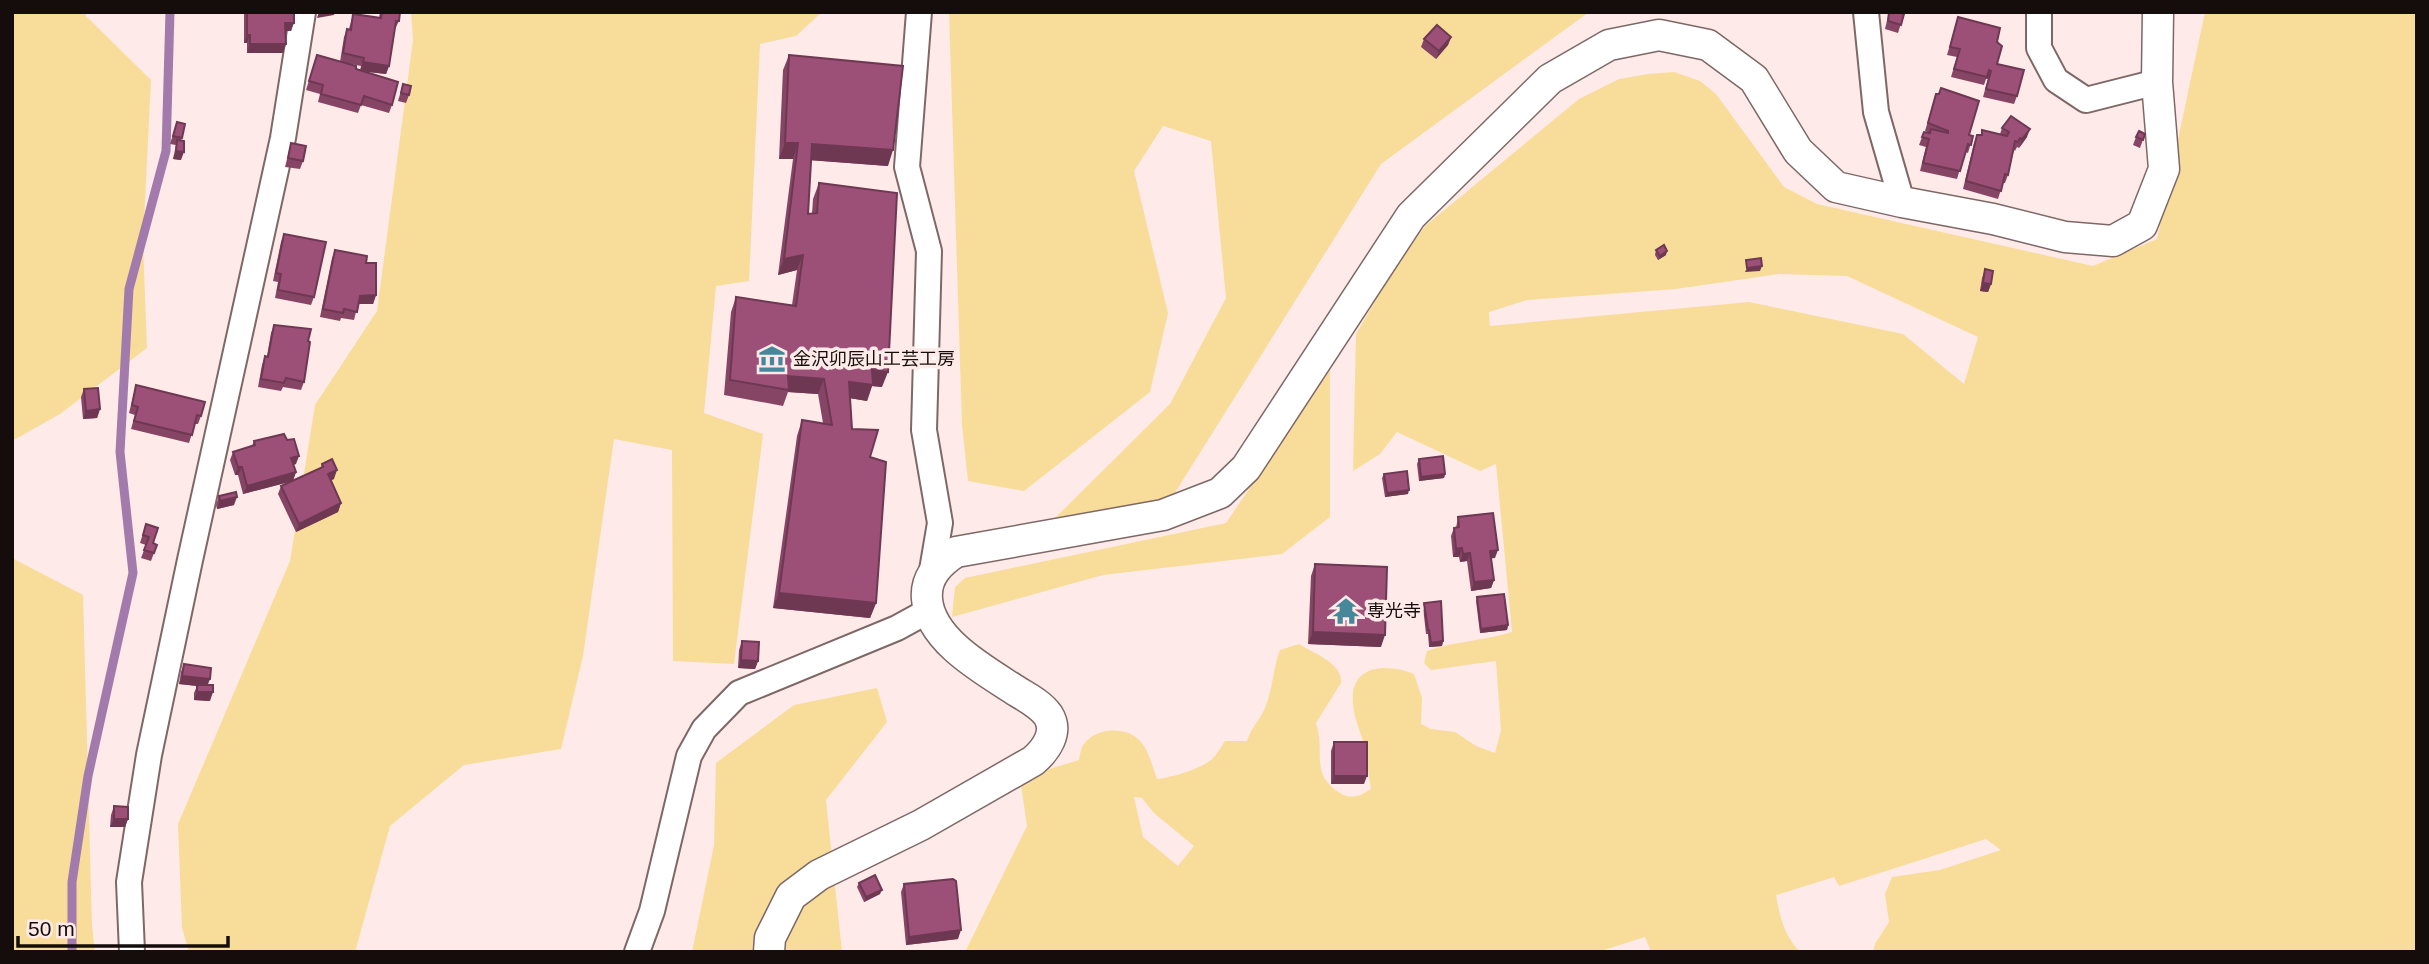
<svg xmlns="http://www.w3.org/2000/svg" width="2429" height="964" viewBox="0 0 2429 964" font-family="Arial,'Noto Sans JP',sans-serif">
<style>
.green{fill:#f8dd9a;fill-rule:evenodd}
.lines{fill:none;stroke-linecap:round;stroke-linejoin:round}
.stream{stroke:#a27bac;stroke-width:9}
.minor-casing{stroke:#7d6867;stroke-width:28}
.tertiary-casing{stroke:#7d6867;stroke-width:33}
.minor{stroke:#fff;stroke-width:24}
.tertiary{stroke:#fff;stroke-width:30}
.wall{fill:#874566}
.shaded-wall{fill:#6e3853}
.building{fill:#9d5077;stroke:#6e3853;stroke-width:2}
.labels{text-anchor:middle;stroke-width:7;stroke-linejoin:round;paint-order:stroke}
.poi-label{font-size:18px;fill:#150d0c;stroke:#feeae9;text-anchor:start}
</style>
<rect width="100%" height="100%" fill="#feeae9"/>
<g class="green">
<path d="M12,12H85L86,16L151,80L143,243L147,348L60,414L12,441Z"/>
<path d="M411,12H822L796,36L760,44L749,281L716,286L704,413L763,434L734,664L673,661L672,450L614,439L583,656L561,749L464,765L390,826L355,952H189L182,928L178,824L290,561L315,405L377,311L413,40Z"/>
<path d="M949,12H1589L1381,164L1166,507L1054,519L1170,404L1226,298L1211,141L1163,126L1134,171L1168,313L1150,392L1024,491L968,481L962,425Z"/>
<path d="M2205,12H2417V952H1873L1875,944L1889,922L1885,894L1892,877L1940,870L2001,850L1986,839L1839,886L1834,877L1776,895C1780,917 1784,935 1800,952H1651L1645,937L1598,952H965L1027,826L1020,778L1079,760C1080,755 1081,747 1084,744C1095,728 1124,726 1138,739C1149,749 1152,766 1157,779C1171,778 1200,769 1211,760C1217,755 1221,747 1225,741H1247C1251,727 1262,718 1266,705C1273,687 1273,668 1280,650L1299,644C1314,654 1343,663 1341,683L1316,723C1326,753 1309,774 1340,793C1352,800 1360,796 1371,789C1368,773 1367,756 1363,741C1359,728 1354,717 1353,704C1349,664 1387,663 1414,674L1422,698L1421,724L1431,729L1455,732L1476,746L1495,753L1501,730L1496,661L1431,670L1424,663L1427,651C1455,641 1484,641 1512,632L1496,464L1480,471L1397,432L1380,454L1353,471L1356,334L1393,270L1425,226L1579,99L1619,79L1648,74L1674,72L1700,81L1716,94L1784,187L1817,204L2093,266L2157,239ZM1779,274L1847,276L1978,337L1964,384L1903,334L1749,302L1490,326L1489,312L1527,300L1676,289ZM1134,797L1142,798L1154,813L1194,846L1178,866L1143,837Z"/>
<path d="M1330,370V517L1282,554L1103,575L952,617L955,587L965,578L1226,523Z"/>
<path d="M12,558L83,595L92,926L95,952H12Z"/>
<path d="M877,688L887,722L826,800L842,952H692L714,845L716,763L794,705Z"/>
</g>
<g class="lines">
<path class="stream" d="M72,952V882L88,776L133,573L120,452L129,289L166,151L170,12"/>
<defs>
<g id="minor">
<path d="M919,12L907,167L929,251L924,430L940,523L931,576"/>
<path d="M1866,12L1876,112L1902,202"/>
<path d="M2039,12V48L2056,80L2086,100L2157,82"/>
<path d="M132,952L129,882L149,755L190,560L283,138L303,12"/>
<path d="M637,952L652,911L689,756L704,729L739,693L897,628L928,611"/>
</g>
<path id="tertiary" d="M769,952L770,938L791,896L819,875L921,825L1033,761C1046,750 1059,732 1048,715C1041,705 1028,698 1018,692C986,671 930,641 927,599C925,577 939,563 956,552L1163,515L1220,493L1246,468L1411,216L1550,79L1609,45L1659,35L1708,45L1754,79L1798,151L1836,187L1902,202L1993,219L2065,237L2113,241L2142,225L2164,169L2157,82L2158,12"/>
</defs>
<use href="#minor" class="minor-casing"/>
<use href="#tertiary" class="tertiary-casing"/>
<use href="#minor" class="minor"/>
<use href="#tertiary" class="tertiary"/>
</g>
<g class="wall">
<path d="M244,12H294L291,31H286L283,53H247V43H244Z"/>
<path d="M380,12H400L399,21L395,29L389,66L386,74L360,71L361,66L340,62L344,37L347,29H349L353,14L379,18Z"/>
<path d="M1889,12L1904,14L1898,33L1885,29Z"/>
<path d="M1958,17L1997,42V64L2017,96L2014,104L1983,97L1988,79H1986L1984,85L1951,77L1957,57L1947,55Z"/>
<path d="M1451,37L1448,45L1436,59L1421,47L1424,39Z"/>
<path d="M317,55L356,69L392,105L389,113L361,105L358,113L318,102L320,94L306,90Z"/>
<path d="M789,55L888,166L811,160L808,214H812L813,199L819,183L882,387L872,386L867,401L850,398L852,429L870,457L876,603L870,618L773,608L797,436L802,420L823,423L818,394L788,392L783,406L724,395L731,312L736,297L792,305L797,270L778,275L793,159H779L783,70Z"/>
<path d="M403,84L409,95L406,103L398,101Z"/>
<path d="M1936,94L1969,135L1973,136L1968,153L1965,152L1957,179L1920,171L1926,147L1919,145L1924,132L1930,133L1925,131Z"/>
<path d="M177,122L182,138L181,141V160L173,159L176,145L170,144Z"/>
<path d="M2002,128L2027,137L2019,148L2017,147L2015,151L2014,150L2008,175L2005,183H2003L1998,199L1963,189L1974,143L1977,135H1981L1982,130L2000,134Z"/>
<path d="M2145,134L2140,148L2133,145L2136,137Z"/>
<path d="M291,143L303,161L300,169L285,167Z"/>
<path d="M284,234L314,297L311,305L275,298L278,282L273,281L281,242Z"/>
<path d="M335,250L366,263L376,295L373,304H358L354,320L341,318L340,321L320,317L332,258Z"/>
<path d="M1656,250L1666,255L1658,260L1655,255Z"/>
<path d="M1985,269L1991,284L1988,292L1980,291L1982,278Z"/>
<path d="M274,325L308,341L304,382L301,390L283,387L281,391L258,387L262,365L265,356H267L271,333Z"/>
<path d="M136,385L201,416L198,424H195L189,443L131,429L135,415L129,413Z"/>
<path d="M84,389L100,409L97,418L83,419L81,397Z"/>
<path d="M254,441L296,464L293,465L296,472L293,480L321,468L322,464L334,479L330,480L341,503L338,512L296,532L278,494L281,486L292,481L243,494L238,475H235L230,460L233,452L252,446Z"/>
<path d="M1419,459L1445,474L1444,478L1419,481L1417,464Z"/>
<path d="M1384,474L1408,494L1385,497L1382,478Z"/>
<path d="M219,496L234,505L217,509L216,505Z"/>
<path d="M1458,517L1495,558H1491L1494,580L1491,588L1471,591L1467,561L1460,562L1459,557H1453L1451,536L1454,528H1456Z"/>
<path d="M146,524L153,543L157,545L151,561L141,558L146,545L140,543Z"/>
<path d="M1315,564L1381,647L1308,644L1311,576Z"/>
<path d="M1477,597L1508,625L1507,630L1480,633L1476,601Z"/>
<path d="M1424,603L1443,641L1442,646L1429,647L1428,634H1426L1423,607Z"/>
<path d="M742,641L758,661L755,669L738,668L739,650Z"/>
<path d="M184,664L208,685L210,701L194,700V693L197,686L179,684L181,672Z"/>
<path d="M1334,742L1364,784H1331V751Z"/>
<path d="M114,806L128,819L125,827H110L111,815Z"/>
<path d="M859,883L880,894L864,902L857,887Z"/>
<path d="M904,884L958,939L906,945L901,892Z"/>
</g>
<g class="shaded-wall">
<path d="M319,12H335L334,15L317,18Z"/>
<path d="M285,23H294L291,31H282Z"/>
<path d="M247,35H250L247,43H244Z"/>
<path d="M1451,37L1448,45L1436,59L1439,51Z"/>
<path d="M250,44H286L283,53H247Z"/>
<path d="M363,62L389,66L386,74L360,71Z"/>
<path d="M2030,129L2027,137L2019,148L2022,139Z"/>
<path d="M785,143H798L793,159H779Z"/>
<path d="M812,144L893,150L888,166L807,160Z"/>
<path d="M176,151L184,152L181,160L173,159Z"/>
<path d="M1667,251L1666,255L1658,260L1660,256Z"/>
<path d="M803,255L797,270L778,275L784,259Z"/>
<path d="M1762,266L1760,271L1745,272L1747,268Z"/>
<path d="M1983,283L1991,284L1988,292L1980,291Z"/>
<path d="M376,295L373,304H357L360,296Z"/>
<path d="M872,370L888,372L882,387L872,386L867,401L843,397L849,382Z"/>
<path d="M788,376L824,379L818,394L788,392Z"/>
<path d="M100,409L97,418L83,419L86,411Z"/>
<path d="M299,456L296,464L288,466L291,458Z"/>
<path d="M238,467H242L238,475H235Z"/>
<path d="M337,470L334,479L325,483L328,474Z"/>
<path d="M296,472L293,481L243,494L247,486Z"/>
<path d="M1445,474L1444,478L1419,481L1421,477Z"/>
<path d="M1409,490L1408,494L1385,497L1387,493Z"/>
<path d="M237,497L234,505L217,509L220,501Z"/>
<path d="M341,503L338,512L296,532L299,524Z"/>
<path d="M1462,548L1459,557H1453L1456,549Z"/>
<path d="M1498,550L1495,558L1487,559L1490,551Z"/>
<path d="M1470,553L1467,561L1460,562L1463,554Z"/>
<path d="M1494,580L1491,588L1471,591L1474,582Z"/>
<path d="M779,593L876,603L870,618L773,608Z"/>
<path d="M1508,625L1507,630L1480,633L1481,629Z"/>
<path d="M1313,632L1385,635L1381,647L1308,644Z"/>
<path d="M1443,641L1442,646L1429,647L1431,643Z"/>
<path d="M741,660L758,661L755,669L738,668Z"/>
<path d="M182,676L210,679L207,687L179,684Z"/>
<path d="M197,692H213L210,701L194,700Z"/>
<path d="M1334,776H1367L1364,784H1331Z"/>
<path d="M114,819H128L125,827H110Z"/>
<path d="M882,890L880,894L864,902L866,897Z"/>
<path d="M961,930L958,939L906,945L909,937Z"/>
</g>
<g class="building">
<path d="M247,12H294V23H285L286,44H250V35H247Z"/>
<path d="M382,12H400L399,21H396L389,66L363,62L364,58L343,53L347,29L351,30L353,14L381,18Z"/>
<path d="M1889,12H1898L1904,14L1901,25L1888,21Z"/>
<path d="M1958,17L2000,28L1997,42L2002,46L1997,64L2024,70L2017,96L1986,89L1991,71L1989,70L1987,77L1954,69L1960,49L1950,47Z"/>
<path d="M1437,25L1451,37L1439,51L1424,39Z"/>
<path d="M317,55L356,66V69L398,82L392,105L364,96L361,105L321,94L323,85L309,81Z"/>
<path d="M789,55L903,66L893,150L812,144L808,214L817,213L819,183L897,193L888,372L872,370L873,385L849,382L852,429L878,430L870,457L886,462L876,603L779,593L802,420L832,425L824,379L788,376L789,390L730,380L736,297L796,306L803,255L784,259L798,143H785Z"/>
<path d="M403,84L411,86L409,95L401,93Z"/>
<path d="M1941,88L1979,101L1969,135L1973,136L1971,145L1968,144L1960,171L1923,163L1929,139L1922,137L1924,132L1930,133L1931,129L1948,133V131L1928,123L1936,94H1939Z"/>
<path d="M2011,116L2030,129L2022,139L2020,138L2018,142L2015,141L2008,175L2005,174L2001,191L1966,181L1977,135H1982V130L2007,136L2009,132L2002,128Z"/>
<path d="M177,122L185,124L182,138L173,136Z"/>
<path d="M2139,131L2145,134L2143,140L2136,137Z"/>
<path d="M177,140L184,141V152L176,151Z"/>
<path d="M291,143L306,146L303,161L288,158Z"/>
<path d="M284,234L326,242L314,297L278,290L281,274L276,273Z"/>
<path d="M1664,245L1667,251L1660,256L1656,250Z"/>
<path d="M335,250L367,256L366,263H376V295L360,296L357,312L344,309L343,313L323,309Z"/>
<path d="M1761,258L1762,266L1747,268L1746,260Z"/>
<path d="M1985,269L1993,271L1991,284L1983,283Z"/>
<path d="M274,325L311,329L308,341L310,342L304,382L286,378L284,383L261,379L265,356L268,357Z"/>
<path d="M136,385L205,402L201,416L197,415L192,435L134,421L138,407L132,405Z"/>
<path d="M98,388L100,409L86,411L84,389Z"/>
<path d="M284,434L287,440L294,439L299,456L291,458L296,472L247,486L242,467H238L233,452L255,445L254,441Z"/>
<path d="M1443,456L1445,474L1421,477L1419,459Z"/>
<path d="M332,459L337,470L328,474L341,503L299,524L281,486L323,467L322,464Z"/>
<path d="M1407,471L1409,490L1387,493L1384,474Z"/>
<path d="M236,492L237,497L220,501L219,496Z"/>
<path d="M1493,513L1498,550L1490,551L1494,580L1474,582L1470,553L1463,554L1462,548L1456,549L1454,528L1459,527L1458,517Z"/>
<path d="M146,524L158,528L153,543L157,545L154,553L144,550L149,537L143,535Z"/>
<path d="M1315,564L1387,567L1385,635L1313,632Z"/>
<path d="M1504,594L1508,625L1481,629L1477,597Z"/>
<path d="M1441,601L1443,641L1431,643L1429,630H1428L1424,603Z"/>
<path d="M742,641L759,642L758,661L741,660Z"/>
<path d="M184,664L211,668L210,679L182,676Z"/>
<rect x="197" y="685" width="16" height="7"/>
<rect x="1334" y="742" width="33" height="34"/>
<path d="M114,806L128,807V819H114Z"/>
<path d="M875,875L882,890L866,897L859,883Z"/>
<path d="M953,879L956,881L961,930L909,937L904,884Z"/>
</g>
<defs>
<symbol id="museum-bare" viewBox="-9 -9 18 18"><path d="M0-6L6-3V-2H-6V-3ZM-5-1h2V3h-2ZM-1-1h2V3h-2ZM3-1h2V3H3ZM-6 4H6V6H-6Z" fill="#46879a" stroke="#feeae9" stroke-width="2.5" paint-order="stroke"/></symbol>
<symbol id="temple-bare" viewBox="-9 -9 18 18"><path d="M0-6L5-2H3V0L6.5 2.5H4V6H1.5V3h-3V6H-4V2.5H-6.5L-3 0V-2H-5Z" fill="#46879a" stroke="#feeae9" stroke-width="2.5" paint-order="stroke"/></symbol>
</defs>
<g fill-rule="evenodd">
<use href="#museum-bare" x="753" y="340" width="38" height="38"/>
<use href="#temple-bare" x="1327" y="592" width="38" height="38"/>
</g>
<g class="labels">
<g class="poi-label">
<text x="793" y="365">金沢卯辰山工芸工房</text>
<text x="1367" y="617">専光寺</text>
</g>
</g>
<rect width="2429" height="964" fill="none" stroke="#150d0c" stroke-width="28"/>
<path d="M18 936v10h210v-10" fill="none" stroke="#150d0c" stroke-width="3.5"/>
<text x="28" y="936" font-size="21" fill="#150d0c" stroke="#feeae9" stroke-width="5" paint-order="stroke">50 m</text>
</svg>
